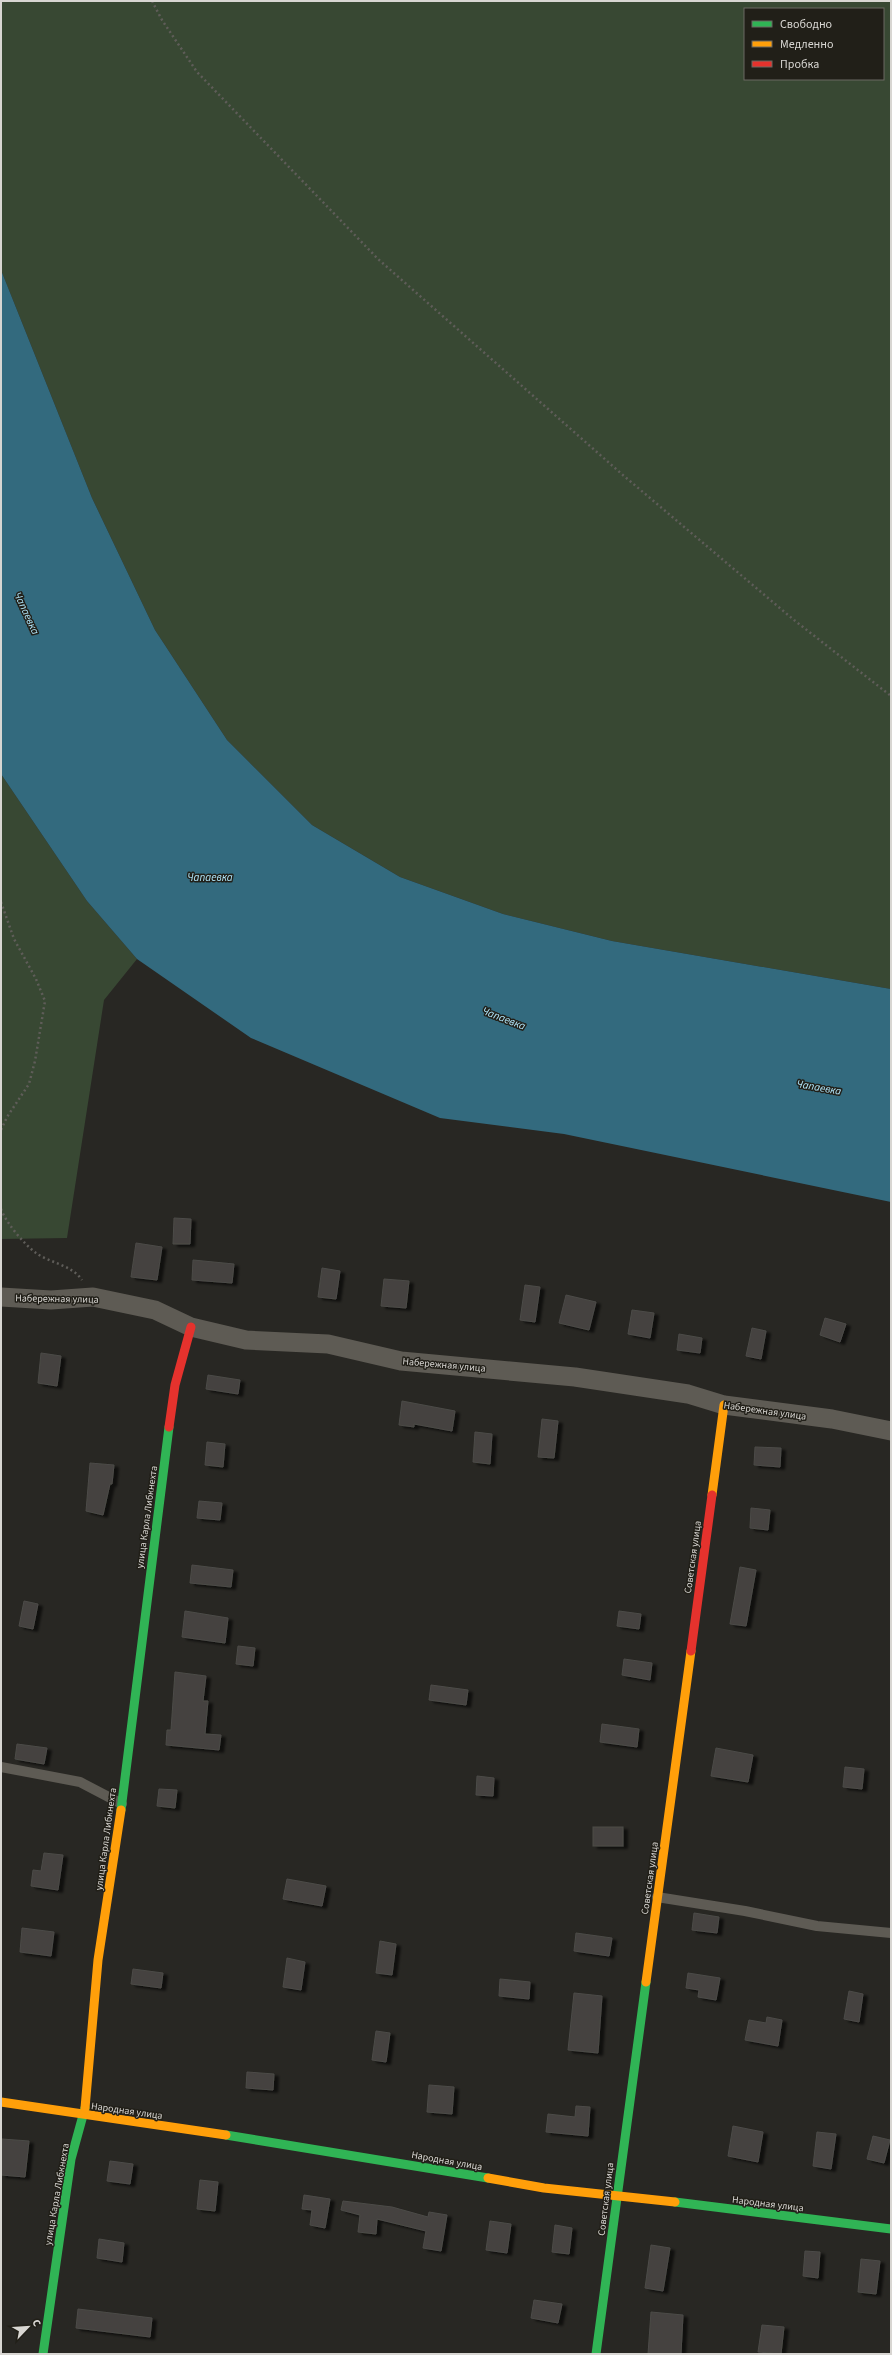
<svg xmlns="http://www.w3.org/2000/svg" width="892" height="2355" viewBox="0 0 892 2355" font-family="'Source Sans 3',sans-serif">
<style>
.green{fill:#384833;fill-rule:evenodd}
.water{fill:#336a7e}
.building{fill:#44423f;stroke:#4c4b48;filter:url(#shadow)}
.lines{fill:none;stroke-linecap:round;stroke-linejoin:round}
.path{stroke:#5f5d59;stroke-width:2.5;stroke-dasharray:2 3;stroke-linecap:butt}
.lane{stroke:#5e5b54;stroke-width:10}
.street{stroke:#5e5b54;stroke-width:19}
.fast{stroke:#30b455;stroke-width:9}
.slow{stroke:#ff9f0a;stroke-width:9}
.jam{stroke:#e5322d;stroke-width:9}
.labels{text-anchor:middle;stroke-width:3;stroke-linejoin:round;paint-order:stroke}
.street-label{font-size:10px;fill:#d8d6d2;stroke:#211f18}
.water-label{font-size:11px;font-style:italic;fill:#b1e6fa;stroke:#211f18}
</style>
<defs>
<filter id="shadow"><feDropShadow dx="4.5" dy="2.5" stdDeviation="1" flood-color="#0009"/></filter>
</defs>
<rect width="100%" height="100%" fill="#282723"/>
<g class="green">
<path d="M1,1H891V989L612,941L503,914L400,877L312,825L227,740L155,630L92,498L1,270ZM745,9H883V79H745Z"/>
<path d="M1,774L87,901L137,959L104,1000L67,1238L1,1239Z"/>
</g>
<path class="water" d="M1,270L92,498L155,630L227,740L312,825L400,877L503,914L612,941L891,989V1202L564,1134L440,1118L251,1038L137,959L87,901L1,774Z"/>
<g class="building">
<path d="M174,1218L191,1219L190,1244H173Z"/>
<path d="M136,1243L162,1247L157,1280L131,1277Z"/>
<path d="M193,1260L234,1264L232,1283L192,1280Z"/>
<path d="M322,1268L340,1271L336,1299L318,1297Z"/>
<path d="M384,1279L409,1281L406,1308L381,1306Z"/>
<path d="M525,1285L540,1287L535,1322L520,1320Z"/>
<path d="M566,1295L596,1302L589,1330L559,1323Z"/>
<path d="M632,1310L654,1313L650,1338L628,1334Z"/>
<path d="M825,1318L846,1324L840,1342L820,1335Z"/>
<path d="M752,1328L766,1331L761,1359L746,1356Z"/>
<path d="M679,1334L702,1338L700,1353L677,1350Z"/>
<path d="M41,1353L61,1356L57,1386L38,1383Z"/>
<path d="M208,1375L240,1380L238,1394L206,1389Z"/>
<path d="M402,1401L455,1411L452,1431L414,1424V1427L399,1425Z"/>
<path d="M542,1419L558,1421L554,1458L538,1457Z"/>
<path d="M475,1432L492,1434L490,1464L473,1462Z"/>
<path d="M207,1442L225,1444L223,1467L205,1465Z"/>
<path d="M755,1447L781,1448L780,1467L754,1465Z"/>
<path d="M90,1463L114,1465L112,1484H110L103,1515L86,1511Z"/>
<path d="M199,1501L222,1503L220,1520L197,1518Z"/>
<path d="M751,1508L770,1510L768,1530L750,1528Z"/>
<path d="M192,1565L233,1570L231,1587L190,1583Z"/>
<path d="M740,1567L756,1570L746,1626L730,1624Z"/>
<path d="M24,1601L38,1604L33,1629L19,1626Z"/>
<path d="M185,1611L228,1618L225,1643L182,1637Z"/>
<path d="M619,1611L641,1614L639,1629L617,1626Z"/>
<path d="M238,1646L255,1648L253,1666L236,1664Z"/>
<path d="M624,1659L652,1663L650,1680L622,1675Z"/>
<path d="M175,1672L206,1676L203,1701H208L205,1734L221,1735L219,1750L166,1745L167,1730H171Z"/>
<path d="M431,1685L468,1690L466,1705L429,1700Z"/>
<path d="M602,1724L639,1729L637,1747L600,1742Z"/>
<path d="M17,1744L47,1748L44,1764L15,1759Z"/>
<path d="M716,1748L753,1755L748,1782L711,1776Z"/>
<path d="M845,1767L864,1769L862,1789L843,1787Z"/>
<path d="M477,1776L494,1778L493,1796L476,1795Z"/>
<path d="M159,1789L177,1790L175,1808L157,1806Z"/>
<rect x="593" y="1827" width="30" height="19"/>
<path d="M44,1853L63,1855L58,1890L31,1886L33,1870L41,1871Z"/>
<path d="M287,1879L326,1886L322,1906L283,1899Z"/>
<path d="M694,1913L719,1917L717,1933L692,1930Z"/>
<path d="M22,1928L54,1932L51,1956L20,1952Z"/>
<path d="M576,1933L612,1938L609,1956L574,1951Z"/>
<path d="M380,1941L396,1944L392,1975L376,1973Z"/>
<path d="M287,1958L305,1962L301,1990L283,1987Z"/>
<path d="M133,1969L163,1973L161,1988L131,1984Z"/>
<path d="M688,1973L720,1978L716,2000L698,1997L699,1990L686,1988Z"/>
<path d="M500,1979L530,1982L529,1999L499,1996Z"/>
<path d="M849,1991L863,1994L859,2022L844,2019Z"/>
<path d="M574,1993L602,1996L598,2053L568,2050Z"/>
<path d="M767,2017L782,2020L778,2046L745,2040L749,2020L766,2023Z"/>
<path d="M376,2031L390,2033L386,2062L372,2060Z"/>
<path d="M247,2072L274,2074L273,2090L246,2088Z"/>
<path d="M429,2085L454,2087L452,2114L427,2112Z"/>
<path d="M576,2106L590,2107L588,2136L546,2132L548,2114L575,2117Z"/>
<path d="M733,2126L763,2132L758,2162L728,2156Z"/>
<path d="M817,2132L836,2134L831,2169L813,2166Z"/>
<path d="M873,2136L890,2140L884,2163L867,2159Z"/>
<path d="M2,2139L29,2141L25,2177L1,2175Z"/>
<path d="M110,2161L133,2164L130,2184L107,2181Z"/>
<path d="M200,2180L218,2182L215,2211L197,2209Z"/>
<path d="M304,2195L330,2199L325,2228L310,2225L312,2210L302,2209Z"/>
<path d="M343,2201L392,2207L428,2217L429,2212L447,2215L441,2251L423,2248L426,2231L377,2219L376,2234L358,2232L360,2215L341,2210Z"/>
<path d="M490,2221L511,2224L507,2253L486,2250Z"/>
<path d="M555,2225L572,2228L569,2254L552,2252Z"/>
<path d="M99,2239L124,2243L122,2262L97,2258Z"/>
<path d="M651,2245L670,2248L663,2291L645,2288Z"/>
<path d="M805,2251L820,2252L818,2278L803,2276Z"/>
<path d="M861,2259L880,2261L876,2294L858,2292Z"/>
<path d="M534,2300L562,2304L558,2323L531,2318Z"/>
<path d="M78,2309L152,2318L150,2337L76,2328Z"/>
<path d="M651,2312L683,2315L681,2354H648Z"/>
<path d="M762,2325L784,2327L781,2354L758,2352Z"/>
</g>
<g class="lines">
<g class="path">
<path d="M152,1L162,20L197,72L378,259L624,476L794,620L891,696"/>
<path d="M1,902L14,939L36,979L45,1001L35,1061L29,1084L7,1117L1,1130"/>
<path d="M1,1209C6,1223 24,1244 36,1253C50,1263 72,1265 82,1280"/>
</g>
<g class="lane">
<path d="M1,1767L80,1782L122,1804"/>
<path d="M657,1897L745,1911L817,1926L891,1933"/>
</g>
<path class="street" d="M1,1297L51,1300L93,1297L155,1310L191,1327L246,1340L328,1344L401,1361L575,1377L688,1394L724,1405L832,1419L891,1431"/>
<g class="fast">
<path d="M121,1810L169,1427"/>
<path d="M226,2135L488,2178"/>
<path d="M675,2202L891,2229"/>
<path d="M43,2354L71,2159L85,2108"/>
<path d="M596,2354L646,1982"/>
</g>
<g class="slow">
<path d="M712,1495L724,1405"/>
<path d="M646,1982L691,1651"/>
<path d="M1,2102L226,2135"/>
<path d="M85,2108L98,1960L121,1810"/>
<path d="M488,2178L544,2188L675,2202"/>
</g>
<g class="jam">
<path d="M169,1427L175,1385L191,1327"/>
<path d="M691,1651L712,1495"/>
</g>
</g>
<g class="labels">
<g class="street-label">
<text transform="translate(57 1298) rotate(1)" y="4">Набережная улица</text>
<text transform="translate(444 1364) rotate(5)" y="4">Набережная улица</text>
<text transform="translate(765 1410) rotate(8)" y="4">Набережная улица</text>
<text transform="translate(146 1517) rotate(-82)" y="4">улица Карла Либкнехта</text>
<text transform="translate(692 1557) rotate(-82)" y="4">Советская улица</text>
<text transform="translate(105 1839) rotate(-82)" y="4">улица Карла Либкнехта</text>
<text transform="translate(649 1878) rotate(-82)" y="4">Советская улица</text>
<text transform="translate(127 2110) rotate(8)" y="4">Народная улица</text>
<text transform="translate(447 2160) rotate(10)" y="4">Народная улица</text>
<text transform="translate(56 2194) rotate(-80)" y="4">улица Карла Либкнехта</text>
<text transform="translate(605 2199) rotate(-83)" y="4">Советская улица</text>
<text transform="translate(768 2203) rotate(7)" y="4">Народная улица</text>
</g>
<g class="water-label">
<text transform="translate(27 613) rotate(65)" y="4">Чапаевка</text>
<text x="210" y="881">Чапаевка</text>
<text transform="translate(504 1018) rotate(21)" y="4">Чапаевка</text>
<text transform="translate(819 1087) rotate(10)" y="4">Чапаевка</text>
</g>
</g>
<rect width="892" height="2355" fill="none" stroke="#d8d6d2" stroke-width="4"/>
<rect x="744" y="8" width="140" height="72" fill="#211f18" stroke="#6a6862"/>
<rect x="752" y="21" width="20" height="6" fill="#30b455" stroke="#6a6862"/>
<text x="780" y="28" font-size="12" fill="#d8d6d2">Свободно</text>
<rect x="752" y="41" width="20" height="6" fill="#ff9f0a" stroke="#6a6862"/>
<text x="780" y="48" font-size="12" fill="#d8d6d2">Медленно</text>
<rect x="752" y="61" width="20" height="6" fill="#e5322d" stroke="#6a6862"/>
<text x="780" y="68" font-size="12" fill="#d8d6d2">Пробка</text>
<g transform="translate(28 2327) rotate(65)" stroke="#211f18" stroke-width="3" paint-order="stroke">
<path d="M0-3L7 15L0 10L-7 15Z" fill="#d8d6d2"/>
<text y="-6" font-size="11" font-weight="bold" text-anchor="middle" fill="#d8d6d2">С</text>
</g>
</svg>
